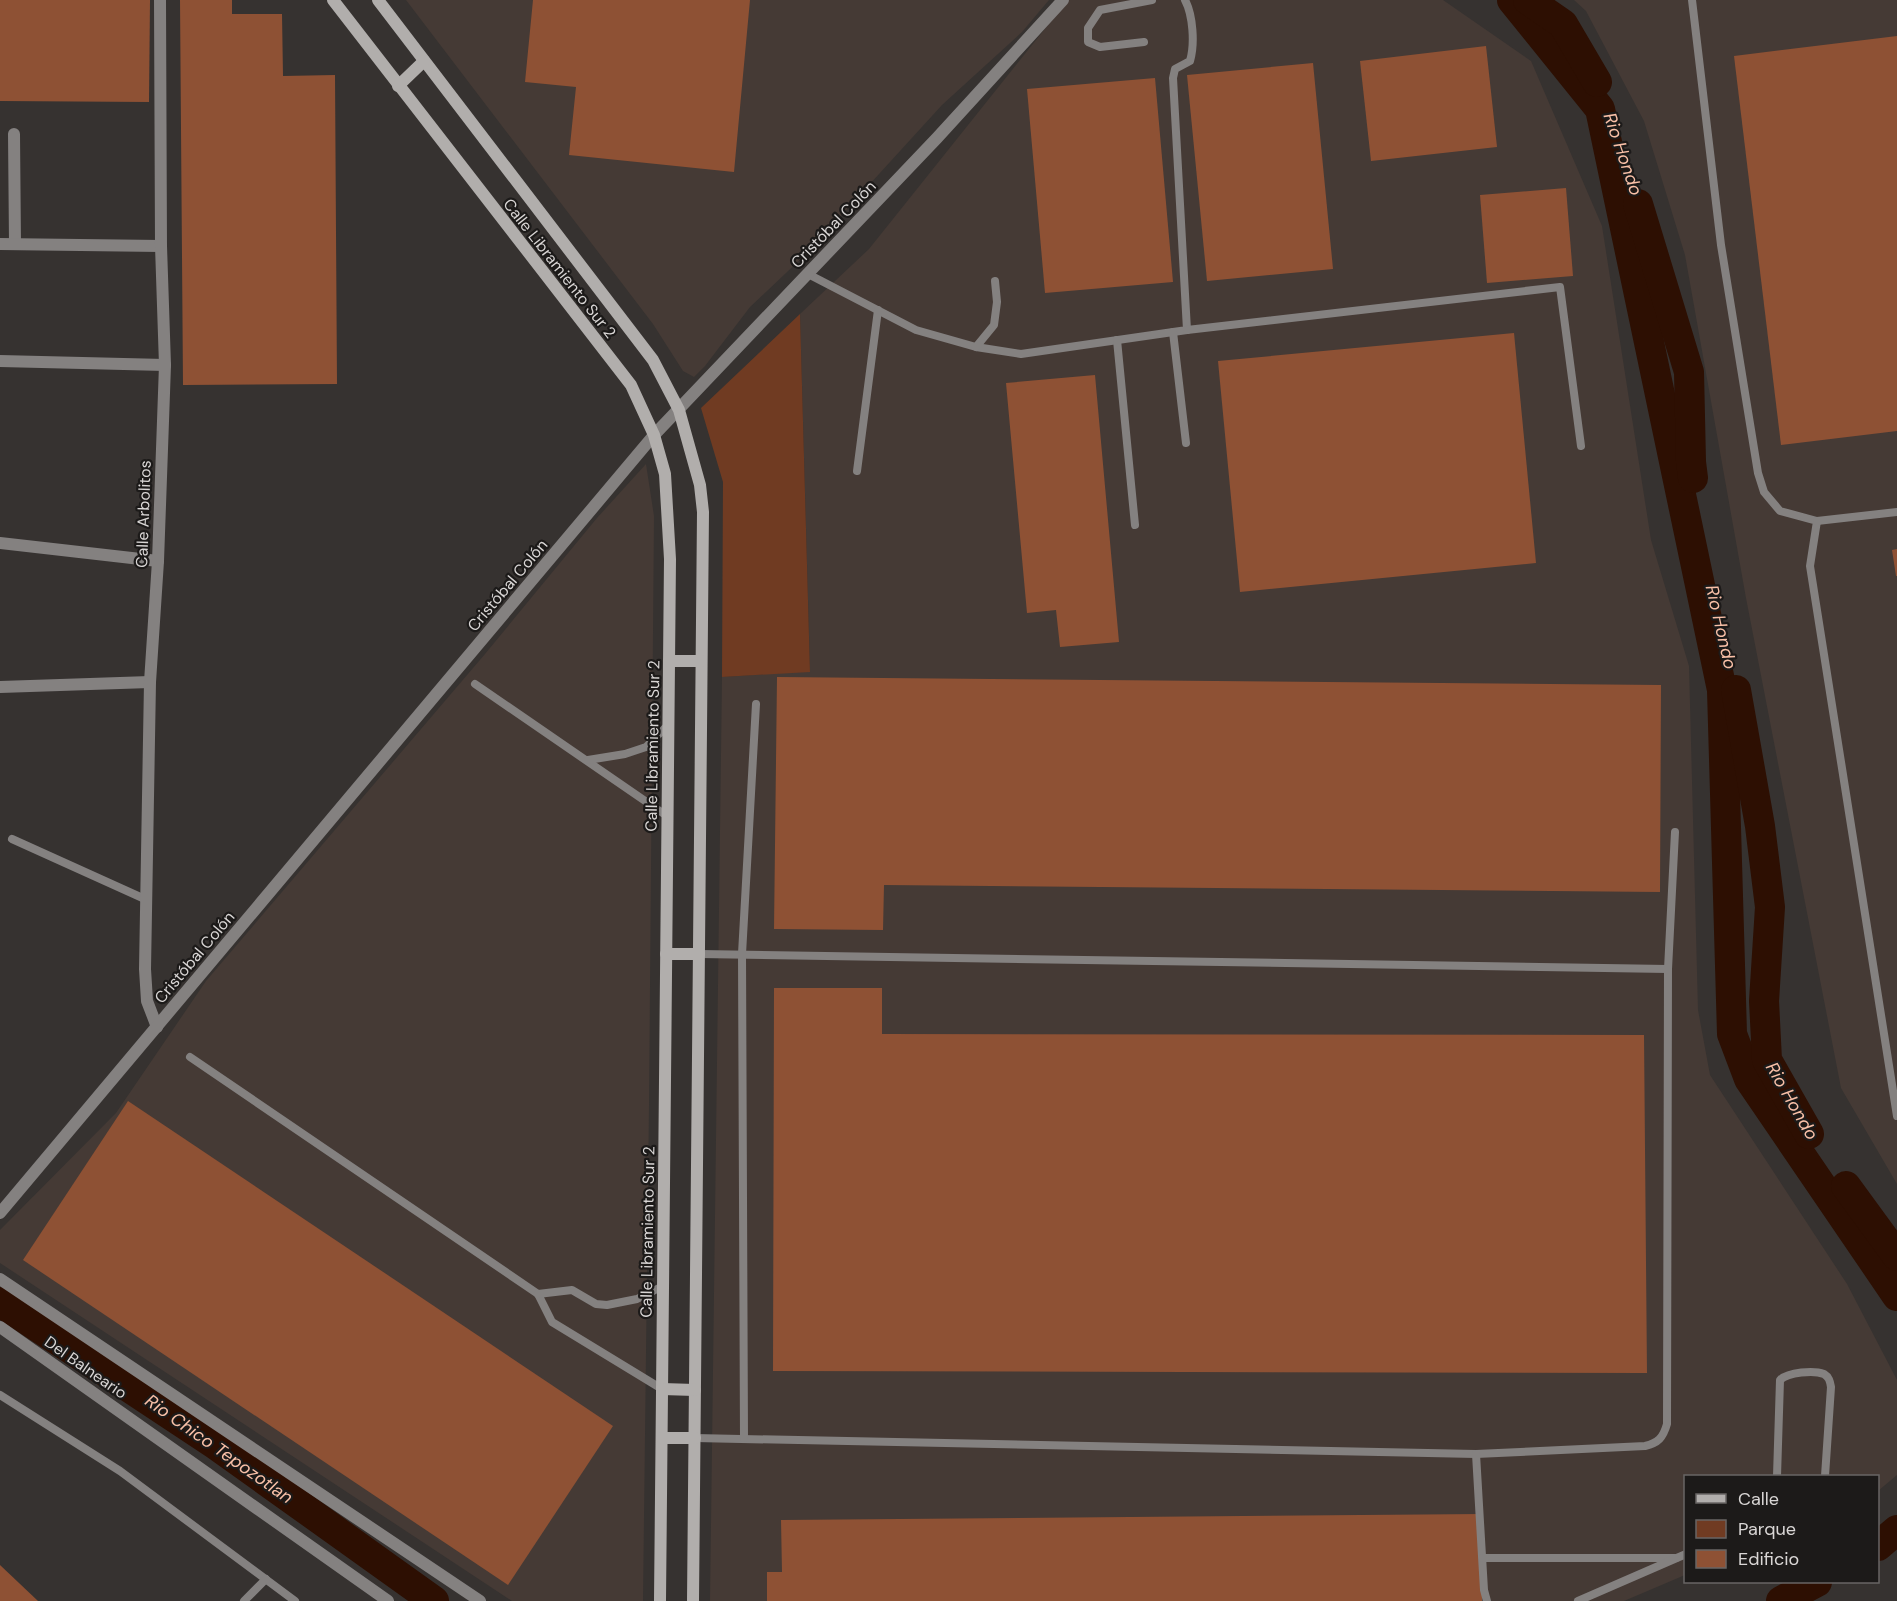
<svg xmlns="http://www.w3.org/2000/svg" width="1897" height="1601" viewBox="0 0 1897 1601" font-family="'DM Sans',sans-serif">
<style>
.built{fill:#453a35}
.green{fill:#703b22}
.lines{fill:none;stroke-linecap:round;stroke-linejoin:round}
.river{stroke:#2d0f02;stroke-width:30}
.building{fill:#8e5134}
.lane{stroke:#848180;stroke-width:8}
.street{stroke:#848180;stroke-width:12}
.secondary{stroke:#b1aeac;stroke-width:12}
.labels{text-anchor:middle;stroke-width:4.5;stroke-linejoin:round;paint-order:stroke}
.street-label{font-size:16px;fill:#d9d6d5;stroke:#1c1a19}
.water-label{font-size:18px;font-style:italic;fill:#f9c0a7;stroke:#1c1a19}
</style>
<rect width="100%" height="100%" fill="#363230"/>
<g class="built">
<path d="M406,0H1049L1022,32L942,105L806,254L750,307L705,366L694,377L683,371L653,324Z"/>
<path d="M1068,0H1443L1531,61L1602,226L1651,540L1689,666L1698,1010L1710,1075L1847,1284L1897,1380V1475L1878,1491V1476H1686L1685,1575L1624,1601H710L722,677L810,671L800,314L869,249Z"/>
<path d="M1574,0H1897V1184L1841,1088L1746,598L1685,255L1644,121L1586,11Z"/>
<path d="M646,464L654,516L649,1106L643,1601H512L0,1263V1230L116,1113L206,981L485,654L597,518Z"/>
</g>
<path class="green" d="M800,314L810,672L722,677L723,482L701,408Z"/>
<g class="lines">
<g class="river">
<path d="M1512,0L1600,109L1722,690L1732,1034L1749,1079L1897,1296"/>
<path d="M1528,0L1563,24L1597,82"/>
<path d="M1638,204L1689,372L1691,462L1693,478"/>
<path d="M1736,690L1760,826L1770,907L1764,1001L1767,1060L1809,1134"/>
<path d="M1846,1186L1897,1256"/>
<path d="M0,1302L216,1445L434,1601"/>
<path d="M1878,1546L1897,1530"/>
<path d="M1781,1601L1817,1582"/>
</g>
</g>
<g class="building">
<path d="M0,0H150L149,102L0,101Z"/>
<path d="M180,0H232V14H282L283,76L335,75L337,384L183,385Z"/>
<path d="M533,0H750L734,172L569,155L576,87L525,82Z"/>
<path d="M1897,36V431L1781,445L1734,56Z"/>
<path d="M1486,46L1497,147L1371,161L1360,61Z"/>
<path d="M1313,63L1333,269L1207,281L1187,75Z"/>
<path d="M1155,78L1173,282L1045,293L1027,89Z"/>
<path d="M1566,188L1573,276L1487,283L1480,195Z"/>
<path d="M1514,333L1536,563L1240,592L1218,361Z"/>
<path d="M1095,375L1119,642L1060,647L1056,610L1027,613L1006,383Z"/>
<path d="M1897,549V576H1896L1892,550Z"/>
<path d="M777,677L1661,685L1660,892L884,885L883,930L774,929Z"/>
<path d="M774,988H882V1034L1644,1035L1647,1373L773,1371Z"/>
<path d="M128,1101L613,1426L508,1585L23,1260Z"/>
<path d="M1482,1514V1601H767V1572H782L781,1520Z"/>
<path d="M0,1565L38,1601H0Z"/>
</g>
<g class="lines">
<g class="lane">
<path d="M1692,0L1721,245L1758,473L1764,492L1780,511L1817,521L1810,566L1897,1116"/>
<path d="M1144,42L1100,47L1088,42V28L1100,10L1152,0"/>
<path d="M808,274L916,330L976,347L1021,354L1187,330L1173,78L1175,69L1190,61C1195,44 1193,15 1185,0"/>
<path d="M1187,330L1560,287L1581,446"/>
<path d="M1173,332L1186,443"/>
<path d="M1117,340L1135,525"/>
<path d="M976,347L994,325L997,302L995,281"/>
<path d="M857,471L878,310"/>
<path d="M1817,521L1897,512"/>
<path d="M475,684L667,816"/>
<path d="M588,760L625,754L646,747L668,725"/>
<path d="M12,839L147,900"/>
<path d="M699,954L1668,969"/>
<path d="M190,1057L538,1294L552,1322L662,1389"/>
<path d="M538,1294L572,1290L596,1304L607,1305L637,1299L663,1286"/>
<path d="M0,1395L120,1471L295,1601"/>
<path d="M695,1438L1476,1454L1645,1446C1658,1443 1663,1438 1667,1424L1668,969L1675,832"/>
<path d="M744,1438L742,954L756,704"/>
<path d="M1476,1454L1484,1590L1487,1601"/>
<path d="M1777,1476L1780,1380C1788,1372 1814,1370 1824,1374C1829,1377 1830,1381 1831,1387L1825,1476"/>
<path d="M1483,1558H1676"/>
<path d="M244,1601L266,1579"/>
<path d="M1578,1601L1686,1554"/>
</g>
<g class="street">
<path d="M14,134L15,244"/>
<path d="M0,244L161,246"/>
<path d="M0,361L165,365"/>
<path d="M0,543L158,561"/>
<path d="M0,687L150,682"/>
<path d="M157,1027L147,1001L145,969L150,682L158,561L165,365L161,246L160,0"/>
<path d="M0,1213L654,435L937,138L1063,0"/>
<path d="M0,1279L480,1601"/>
<path d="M0,1327L388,1601"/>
</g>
<g class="secondary">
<path d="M333,0L631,385L654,435L665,474L670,559L660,1601"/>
<path d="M378,0L653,360L679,410L700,485L703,512L693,1601"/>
<path d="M398,86L424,61"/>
<path d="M669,661H701"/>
<path d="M666,954H699"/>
<path d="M662,1389L695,1390"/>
<path d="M662,1438H695"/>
</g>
</g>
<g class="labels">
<g class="street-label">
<text transform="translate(833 224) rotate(-46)" y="6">Cristóbal Colón</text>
<text transform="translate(560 268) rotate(52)" y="6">Calle Libramiento Sur 2</text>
<text transform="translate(143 514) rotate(-88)" y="6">Calle Arbolitos</text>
<text transform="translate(507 585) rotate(-50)" y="6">Cristóbal Colón</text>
<text transform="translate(652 746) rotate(-89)" y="6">Calle Libramiento Sur 2</text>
<text transform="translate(194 957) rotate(-50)" y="6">Cristóbal Colón</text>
<text transform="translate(647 1232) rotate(-89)" y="6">Calle Libramiento Sur 2</text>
<text transform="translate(86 1367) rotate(35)" y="6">Del Balneario</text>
</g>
<g class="water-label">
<text transform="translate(1623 154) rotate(71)" y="6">Rio Hondo</text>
<text transform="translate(1721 627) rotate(77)" y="6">Rio Hondo</text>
<text transform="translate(1792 1101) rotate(60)" y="6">Rio Hondo</text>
<text transform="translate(219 1449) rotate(35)" y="6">Rio Chico Tepozotlan</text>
</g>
</g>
<rect x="1684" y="1475" width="195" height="108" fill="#1c1a19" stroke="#686564" stroke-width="1.5"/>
<rect x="1696" y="1494" width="30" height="9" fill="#b1aeac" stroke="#686564" stroke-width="1.5"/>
<text x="1738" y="1505" font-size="18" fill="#d9d6d5">Calle</text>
<rect x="1696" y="1520" width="30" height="18" fill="#703b22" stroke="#686564" stroke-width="1.5"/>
<text x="1738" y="1535" font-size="18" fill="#d9d6d5">Parque</text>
<rect x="1696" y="1550" width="30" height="18" fill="#8e5134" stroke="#686564" stroke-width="1.5"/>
<text x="1738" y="1565" font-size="18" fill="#d9d6d5">Edificio</text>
</svg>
